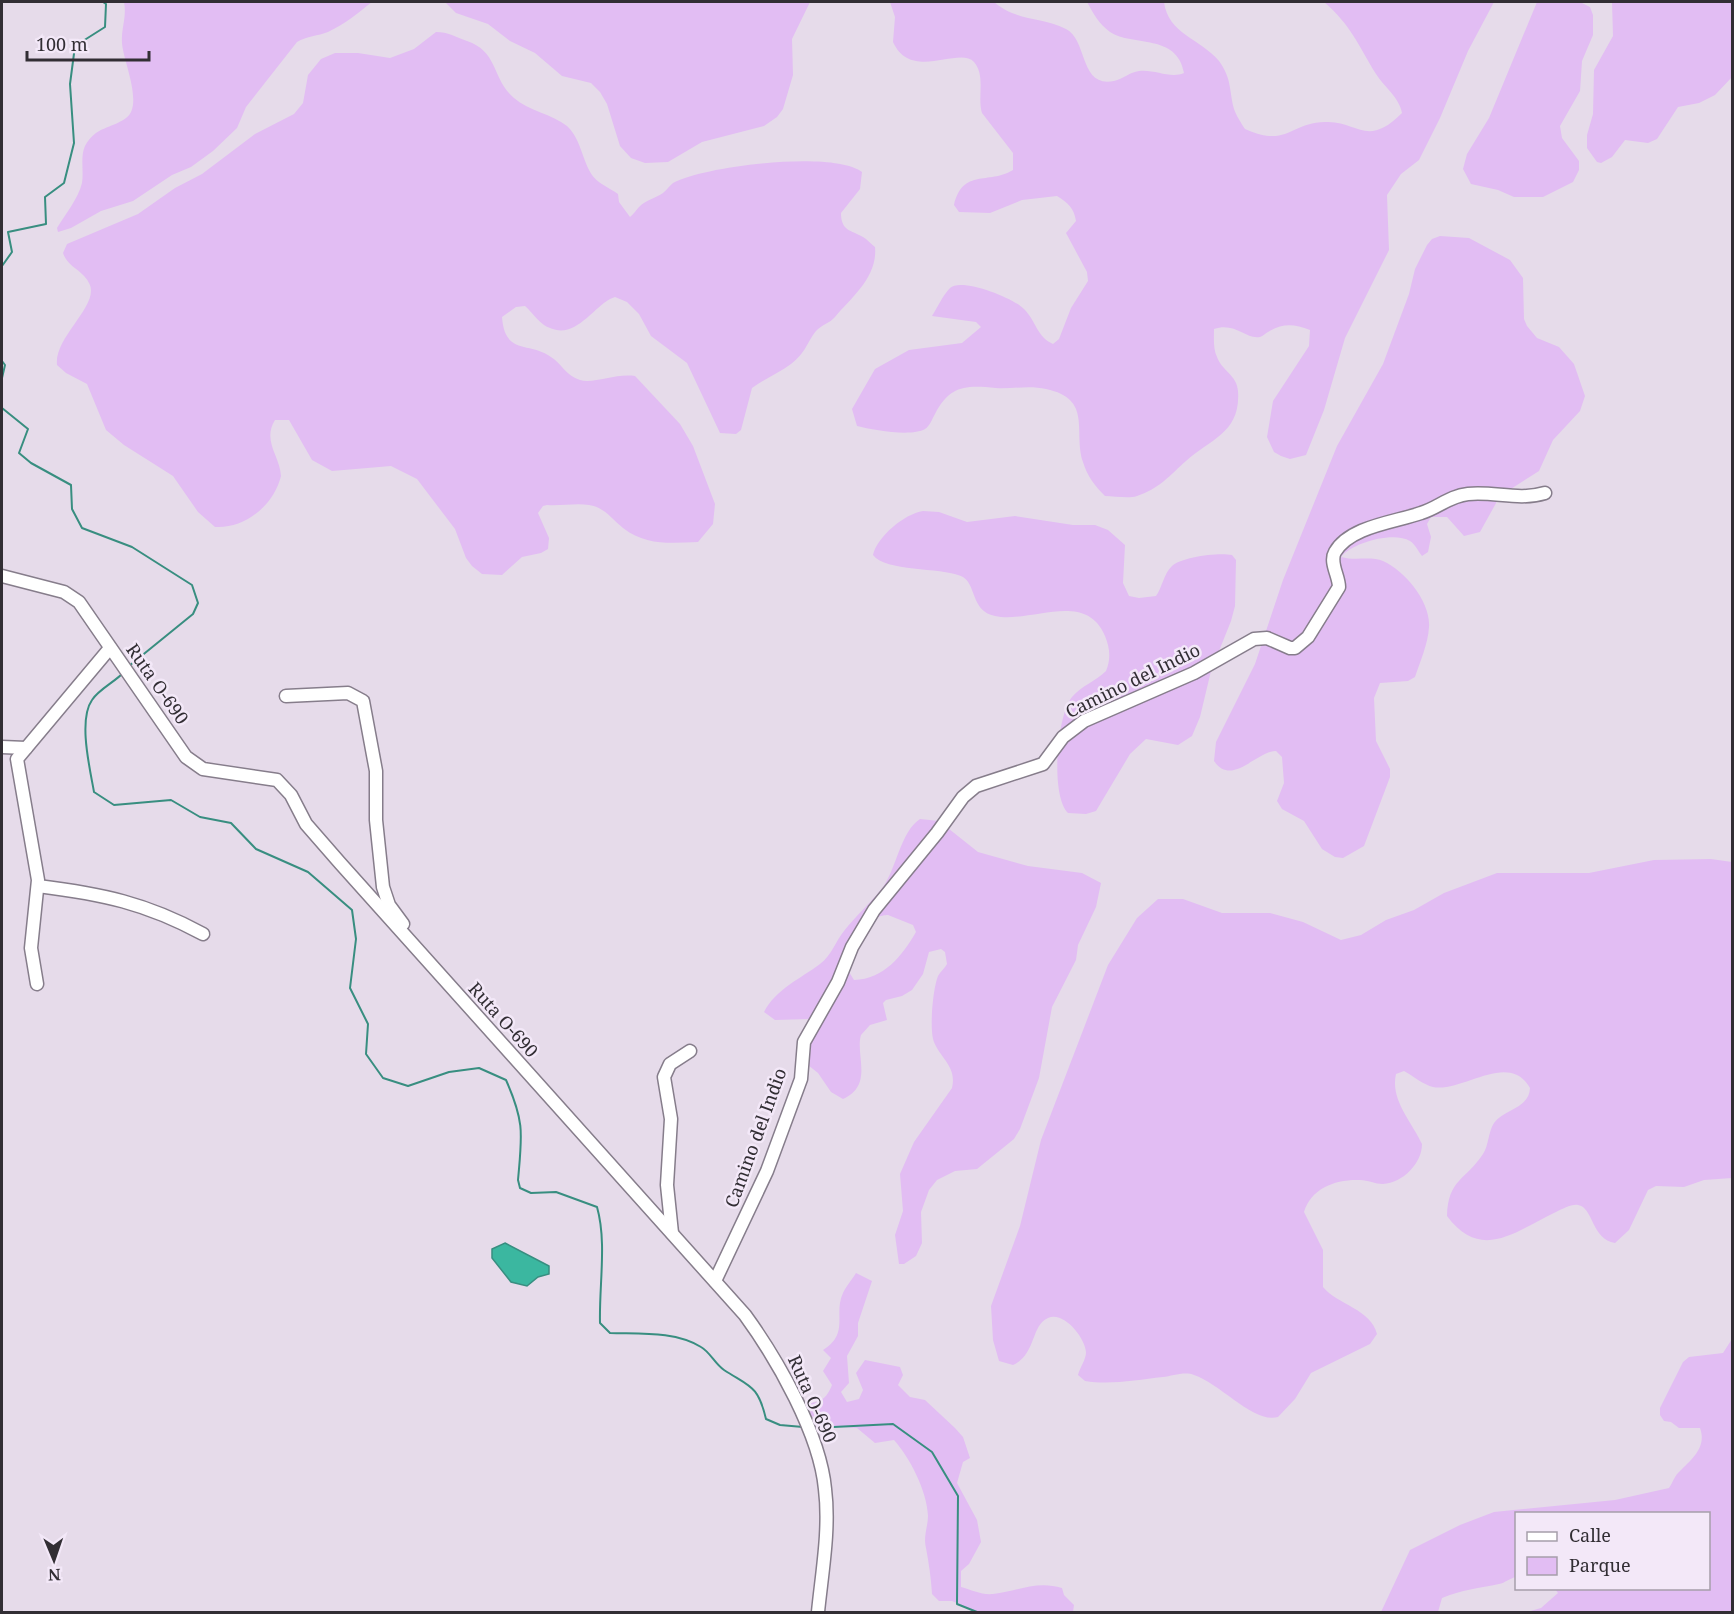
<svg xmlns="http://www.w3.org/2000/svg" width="1734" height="1614" viewBox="0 0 1734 1614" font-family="'Noto Serif',serif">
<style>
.green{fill:#e2bdf3;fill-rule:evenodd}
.water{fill:#3bb7a0;stroke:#388e80;stroke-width:1.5}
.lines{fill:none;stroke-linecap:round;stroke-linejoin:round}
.stream{stroke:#388e80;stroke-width:2}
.minor-casing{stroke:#867d8b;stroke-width:15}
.minor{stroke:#fff;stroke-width:12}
.labels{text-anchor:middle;stroke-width:5;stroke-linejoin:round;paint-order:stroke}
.street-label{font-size:18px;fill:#322e34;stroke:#f3e8f8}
</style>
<rect width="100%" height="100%" fill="#e6dbea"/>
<g class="green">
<path d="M124,2H372C358,13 345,24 328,32C318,36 307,36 297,42L246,107L237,128L213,151L191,167L172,175L133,201L101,211L71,228L58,232L57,228C66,213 78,199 82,183C84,171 80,157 85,146C96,126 111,129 126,118C144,105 123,61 122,43C121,28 127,17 124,2Z"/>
<path d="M445,2H810L792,39L793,75L783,109L777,117L764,126L702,142L668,162L645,163L631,158L620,146L607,104L600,92L591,83L562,76L535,53L510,41L488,24L456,13Z"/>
<path d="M890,2H994C1018,22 1040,16 1066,29C1088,40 1079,88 1114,81C1123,79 1130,72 1139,71C1155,69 1170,79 1184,73C1177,33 1133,47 1110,32C1099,24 1093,13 1087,2H1164C1168,34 1201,39 1219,61C1232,79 1229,90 1234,109C1236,115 1241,123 1245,129C1288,148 1289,123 1325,122C1358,120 1366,149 1402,113C1399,97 1385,88 1376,74C1358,45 1351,25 1324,2H1494L1468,51L1440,118L1419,160L1401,174L1387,195L1389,250L1345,338L1324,410L1306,455L1290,459L1281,456L1274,452L1267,437L1273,401L1309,346L1310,330C1294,324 1283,323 1268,332C1266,333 1263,336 1260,337C1246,340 1236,322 1214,329C1214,338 1213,349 1217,357C1222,371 1237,375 1238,391C1241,433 1210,439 1186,461C1170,475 1159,489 1137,496C1128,499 1115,496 1105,496C1095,486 1087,476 1083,462C1073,431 1093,399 1046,389C1030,385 1012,389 996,388C966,385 950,385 935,414C932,419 930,426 925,429C911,437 873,430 857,426L852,409L875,369L909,350L962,343L981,327L976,322L932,316C937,308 943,295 950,288C961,277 1014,298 1024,309C1036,321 1037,337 1053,344L1059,339L1071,308L1088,281L1087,272L1066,233L1076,221C1074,208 1068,203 1057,196L1022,200L990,213L959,212L954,205C963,168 988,185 1013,170V153L982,113C977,97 986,76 974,62C959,46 911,82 893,42L895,17Z"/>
<path d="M1537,2H1580L1590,7L1593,15V35L1582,61L1580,91L1560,126L1562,138L1579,161V170L1573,182L1543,197H1514L1498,190L1471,184L1463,169L1467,154L1489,118Z"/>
<path d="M1612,2H1731L1732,77L1715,95L1699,103L1678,107L1657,139L1648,143L1625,140L1612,157L1601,163L1597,162L1587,148V135L1593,114L1594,70L1613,36Z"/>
<path d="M436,32C448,32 456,37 467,41C499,52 491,78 514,98C529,111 552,114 567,126C581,139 582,160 592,175C597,183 610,188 618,194L619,202L630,217C634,214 636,210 639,207C646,200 656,198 663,193C667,190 669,186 673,183C704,166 833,150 862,172L860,189L841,213C841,231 851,230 863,237C867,239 871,244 875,247C878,277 851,298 835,317C830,323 821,325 816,331C806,344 807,351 791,364C779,373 764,379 752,388L741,430L736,434L720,433L687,363L651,336L639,314L627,302L615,297L610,299C592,309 575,339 550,328C540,325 533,313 525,306L516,307L502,317C505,356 529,341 551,357C561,363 566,376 580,380C594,384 616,373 635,376L680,424L693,446L715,504L713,524L698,542C671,543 646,546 623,528C612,519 604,507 589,505C576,503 561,506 547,505L543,506L538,513L549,538L548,549L541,553L522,557L502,575L482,574L472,566L466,558L455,529L417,479L391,466L332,471L312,460L289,420H275C262,441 280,456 281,476C274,505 245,529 215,527L198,512L173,476L124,445L106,430L87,384L66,373L57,365C54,337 98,307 90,285C84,270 68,268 63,253L67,244L138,214L175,188L202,174L255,134L294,114L303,103L308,75L321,59L335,53H358L390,58L414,49Z"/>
<path d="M1440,236L1469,238L1510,260L1523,278L1524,319L1527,326L1537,338L1559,347L1574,364L1585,396L1580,411L1553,440L1539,471L1500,496L1480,532L1464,536L1447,517H1431L1427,524L1431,537L1428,552L1422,556C1418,551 1415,544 1410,541C1393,531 1352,543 1341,557C1354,561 1372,556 1383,561C1405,571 1431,602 1429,627C1428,644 1420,662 1415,677L1408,681L1380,683L1374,698L1376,741L1390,769V777L1364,846L1343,858L1335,857L1322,849L1304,821L1282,809L1277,801L1284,783L1282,757L1276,751C1255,752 1232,787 1214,761L1216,742L1255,664L1283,580L1337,446L1383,364L1409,294L1415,269L1427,245L1432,239Z"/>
<path d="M923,511L939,512L967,522L1015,516L1073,525H1095L1108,530L1125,545L1123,583L1129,596L1139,598L1156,596C1162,588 1164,573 1172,566C1181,557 1219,552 1232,555L1236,560L1235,606L1231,621L1211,671L1200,717L1192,736L1178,745L1146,739L1130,754L1096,811L1086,814L1068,813C1050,795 1057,715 1072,697C1081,686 1096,681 1106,671C1111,659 1110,648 1105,636C1086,589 1029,624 995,616C970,611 977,583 961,576C939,567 886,572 873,555C877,537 904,514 923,511Z"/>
<path d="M920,819L939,821L978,852L1028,866L1082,873L1101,883L1096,907L1078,945L1076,960L1052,1007L1039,1078L1020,1129L1014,1139L977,1169L955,1171L937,1180L929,1190L921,1212L922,1243L916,1256L904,1264H899L895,1235L903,1211L900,1174L914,1142L952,1088C957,1067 941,1059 934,1042C929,1029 933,988 938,976C940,972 945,968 947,964L945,952L941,949L929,952L923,974L912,990L902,996L886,1000L883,1003L887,1020L870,1025L861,1035C855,1055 874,1085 843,1099L831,1092L818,1073L803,1061L814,1027L809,1019L775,1020L764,1012C776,989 800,979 820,964C832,955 835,942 844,931C855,917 869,904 881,890C897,869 900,832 920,819ZM888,915L913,925L916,932C902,956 884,979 854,980L849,972C849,964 870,922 878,917C880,916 885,915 888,915Z"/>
<path d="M1711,859L1732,862V1178L1704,1180L1684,1187L1656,1186L1648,1190L1629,1230L1615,1243C1592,1240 1593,1207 1578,1205C1571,1204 1563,1209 1556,1212C1517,1230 1482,1263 1447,1216C1448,1179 1466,1180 1483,1154C1489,1145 1488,1132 1494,1123C1504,1109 1529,1109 1530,1088C1509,1050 1462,1093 1433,1087C1424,1085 1413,1076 1404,1071L1396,1074C1390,1100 1412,1122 1422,1144C1422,1163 1403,1183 1383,1184C1375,1184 1368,1180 1360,1180C1336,1179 1311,1188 1304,1212L1323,1250V1287C1338,1305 1371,1309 1377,1334L1370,1344L1311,1373L1295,1399L1278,1417C1254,1424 1221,1384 1194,1375C1185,1371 1172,1376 1163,1377C1137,1380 1110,1385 1085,1381L1078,1375C1080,1367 1086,1360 1086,1352C1085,1338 1064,1311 1048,1318C1031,1325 1036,1355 1013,1365L999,1361L993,1340L991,1306L1020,1226L1041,1140L1108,965L1137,918L1158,899H1183L1222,913H1270L1303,922L1341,940L1361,935L1386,920L1414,910L1444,893L1497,873H1589L1654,860Z"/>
<path d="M856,1273L872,1281L858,1323V1336L847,1356L849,1383L841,1392L847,1402L859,1399L863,1390L856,1373L865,1360L900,1367L903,1375L898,1385L910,1397L925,1400L955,1428L963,1437L970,1458L963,1462L957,1483L977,1520L981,1542L969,1564L961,1571V1587C972,1590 981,1595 993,1594C1018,1591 1037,1580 1062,1588L1064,1595L1074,1605L1073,1612H978L952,1601H939L932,1594C931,1578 929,1564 926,1548C923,1537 928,1526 928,1516C927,1491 910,1458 894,1440L875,1443L857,1428L826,1426L810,1415L811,1403C823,1401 827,1397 832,1385L823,1371L831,1358L823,1350C850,1333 833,1314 843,1293C846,1286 852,1280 856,1273Z"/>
<path d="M1732,1339V1612H1527L1541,1608L1558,1593L1555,1589L1708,1588V1514H1516V1577C1510,1578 1505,1583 1499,1584C1480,1588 1461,1590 1442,1598L1438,1612H1381L1410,1550L1460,1525L1494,1512L1615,1500L1669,1488C1673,1482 1675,1475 1680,1471C1692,1459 1707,1447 1700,1428H1679L1671,1422L1664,1421L1660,1415V1408L1683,1362L1689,1357L1723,1353Z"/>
</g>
<path class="water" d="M505,1243L549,1266V1274L538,1277L527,1286L511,1282L492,1258V1249Z"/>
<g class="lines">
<g class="stream">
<path d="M2,266L12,252L8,232L46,224L45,197L64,183L74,143L70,84L75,46L105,27L106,4L103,2"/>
<path d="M2,361L5,365L2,378"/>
<path d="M2,408L28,429L19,453L31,463L71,485L72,509L82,528L132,547L192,585L198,603L193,614L129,666"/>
<path d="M124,672C115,682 99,689 92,700C78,720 90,769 94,792L114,805L171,800L200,817L231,823L256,849L308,872L352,910L356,939L350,988L368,1024L366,1054L383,1078L408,1086L449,1072L479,1068L506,1080C525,1123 522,1134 518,1180L520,1188L531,1193L556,1192L597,1207C607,1242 599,1285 600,1323L610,1333C640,1334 675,1331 701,1347C710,1352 715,1364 724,1370C750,1387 758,1385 766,1419L780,1425L803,1427"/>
<path d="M814,1428L893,1424L932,1452L958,1496L957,1604L977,1612"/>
</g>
<defs>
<g id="minor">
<path d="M2,576L64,592L79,602L186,757L203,769L277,780L291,795L306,824L340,863L745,1315C777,1359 820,1434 825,1489C830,1529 822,1572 818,1612"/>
<path d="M286,696L348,693L363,701L376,771V820L383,887L389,905L403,924"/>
<path d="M2,747L26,748"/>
<path d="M38,886C102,894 146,903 203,934"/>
<path d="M37,984L31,948L38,880L17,759L110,648"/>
<path d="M672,1233L667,1185L671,1119L664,1077L670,1064L690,1051"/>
<path d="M715,1281L767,1171L801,1079L804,1042L838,982L852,947L874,910L937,833L963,797L976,786L1043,764L1063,737L1084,721L1194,673L1254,639L1267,638L1290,648H1295L1308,637L1339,587C1339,576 1329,562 1335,552C1350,526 1396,522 1421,513C1438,508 1449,496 1468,494C1494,491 1518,501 1545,493"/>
</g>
</defs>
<use href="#minor" class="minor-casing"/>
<use href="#minor" class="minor"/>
</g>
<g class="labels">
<g class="street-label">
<text transform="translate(1133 681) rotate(-26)" y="6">Camino del Indio</text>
<text transform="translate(157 684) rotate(55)" y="6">Ruta O-690</text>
<text transform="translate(503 1020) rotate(48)" y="6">Ruta O-690</text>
<text transform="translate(756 1138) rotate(-70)" y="6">Camino del Indio</text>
<text transform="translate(812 1399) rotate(66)" y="6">Ruta O-690</text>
</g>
</g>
<rect width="1734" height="1614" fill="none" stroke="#322e34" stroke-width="6"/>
<rect x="1515" y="1512" width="195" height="78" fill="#f3e8f8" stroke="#a69eaa" stroke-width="1.5"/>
<rect x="1527" y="1532" width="30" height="9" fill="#ffffff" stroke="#a69eaa" stroke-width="1.5"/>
<text x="1569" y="1542" font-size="18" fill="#322e34">Calle</text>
<rect x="1527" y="1557" width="30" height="18" fill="#e2bdf3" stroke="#a69eaa" stroke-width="1.5"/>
<text x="1569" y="1572" font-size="18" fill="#322e34">Parque</text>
<g transform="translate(54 1560) rotate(178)" stroke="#f3e8f8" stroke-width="4.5" paint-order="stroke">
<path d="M0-4.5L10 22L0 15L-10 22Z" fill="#322e34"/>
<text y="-9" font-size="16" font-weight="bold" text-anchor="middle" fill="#322e34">N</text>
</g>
<path d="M27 51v9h122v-9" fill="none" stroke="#322e34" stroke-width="3"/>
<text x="36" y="51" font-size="18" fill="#322e34" stroke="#f3e8f8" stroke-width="4.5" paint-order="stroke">100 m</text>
</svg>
